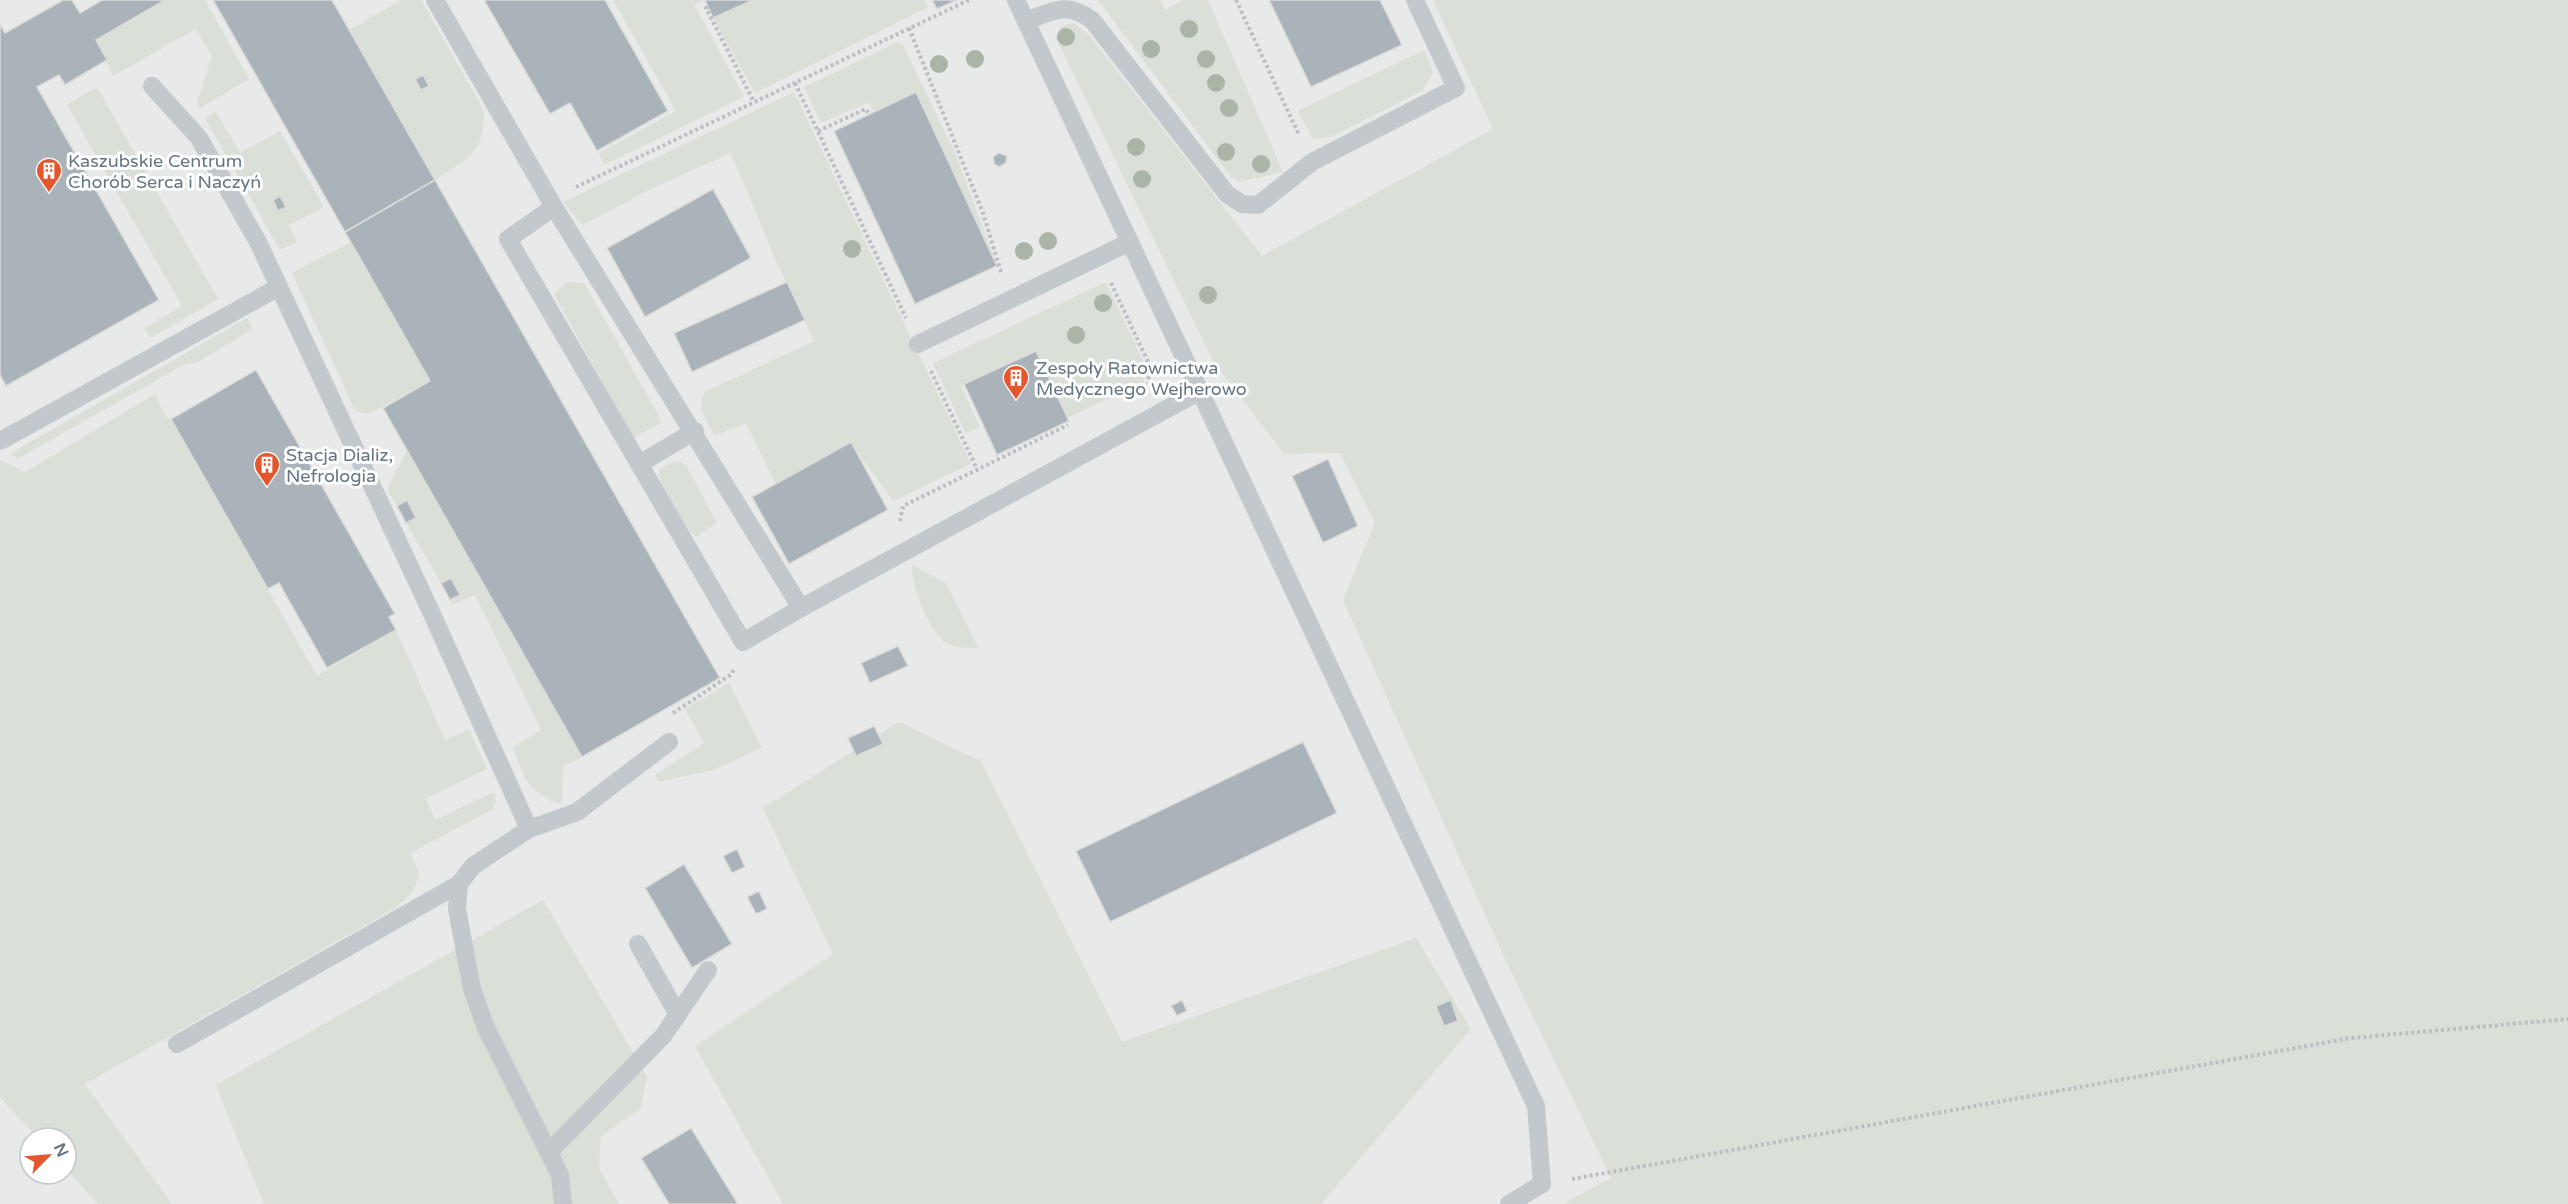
<svg xmlns="http://www.w3.org/2000/svg" width="2568" height="1204" viewBox="0 0 2568 1204" font-family="'Varela Round',sans-serif">
<style>
.built{fill:#e8e9e9;fill-rule:evenodd}
.green{fill:#dadfd7}
.building{fill:#aab3b9;stroke:#dcdcda;stroke-width:1.5}
.lines{fill:none;stroke-linecap:round;stroke-linejoin:round}
.path{stroke:#bbbfc2;stroke-width:4;stroke-dasharray:3 3;stroke-linecap:butt}
.lane{stroke:#c3c8cc;stroke-width:18}
.tree{fill:#aab4a7}
.labels{text-anchor:middle;stroke-width:6;stroke-linejoin:round;paint-order:stroke}
.poi-label{font-size:18px;fill:#657683;stroke:#fff;text-anchor:start}
</style>
<rect width="100%" height="100%" fill="#fafaf8"/>
<path class="built" d="M0,0H1744L1511,972L1611,1178L1562,1204H0ZM30,1138H66V1174H30Z"/>
<g class="green">
<path d="M165,0H205L249,79L200,108L197,103L212,56L196,29L113,76L96,40Z"/>
<path d="M401,0H421L484,111C485,153 467,159 435,180L349,30Z"/>
<path d="M613,0H702L694,4L744,97L604,165L599,153L676,111Z"/>
<path d="M753,0H924L928,7L755,93L713,18Z"/>
<path d="M1098,0H1160L1165,10L1183,0H1208L1283,172L1238,182L1230,176Z"/>
<path d="M1433,0H2568V1204H1562L1611,1178L1511,972L1343,600L1375,523L1340,453L1284,454L1213,361L1056,38L1061,26L1073,23L1089,35L1262,256L1493,129Z"/>
<path d="M898,42L903,45L955,153L997,266L916,93L874,112L869,102L821,123L804,87Z"/>
<path d="M1424,50L1433,72L1423,90L1331,137L1313,139L1298,111Z"/>
<path d="M97,87L218,299L150,338L144,328L182,306L67,105Z"/>
<path d="M794,92L971,464L893,501L851,443L776,485L746,423L715,436C708,422 695,407 705,392L814,341L777,263L731,153L655,187L582,225L563,202Z"/>
<path d="M216,112L240,153L280,131L324,207L289,225L297,242L280,250L205,118Z"/>
<path d="M351,242L430,381L368,414L360,413L354,408L292,273Z"/>
<path d="M566,282L584,283L659,416L660,424L633,438L554,294Z"/>
<path d="M1106,282L1147,370L1143,383L1067,418L1036,351L961,386L980,427L966,434L933,363Z"/>
<path d="M247,318L253,329L196,363L185,364L19,458L9,454Z"/>
<path d="M155,394L166,417L171,419L317,676L396,630L445,740L469,729L487,769L426,798L435,820L494,792L496,800L492,810L410,853L420,874L412,893L394,909L85,1084L172,1204H98L66,1169V1138H37L0,1097V460L21,469L24,473Z"/>
<path d="M407,451L582,757L564,766L561,805C528,792 524,779 513,747L541,730L475,595L451,605L450,600L460,595L451,578L441,583L406,523V500L397,506L387,489Z"/>
<path d="M676,461L686,465L717,523L696,537C680,521 658,492 659,469Z"/>
<path d="M913,565L946,583L978,647C968,650 949,647 941,639C928,626 909,582 913,565Z"/>
<path d="M729,683L762,748L713,770L659,782L655,775L704,743L685,709Z"/>
<path d="M899,722L981,761L1122,1042L1416,938L1471,1029L1321,1204H783L695,1046L833,954L763,808Z"/>
<path d="M543,900L647,1076L641,1108L601,1136L599,1168L619,1204H264L216,1085Z"/>
</g>
<g class="building">
<path d="M63,0H72L80,13L102,0H165L96,40L107,60L65,85L59,75L37,87L159,300L6,386L0,375V24L5,33Z"/>
<path d="M213,0H332L435,180L345,232Z"/>
<path d="M484,0H605L668,111L597,151L570,103L550,114Z"/>
<path d="M705,0H753L713,18Z"/>
<path d="M932,0H957L937,9Z"/>
<path d="M1269,0H1380L1402,45L1311,87Z"/>
<path d="M423,75L429,86L421,90L415,79Z"/>
<path d="M916,92L997,266L915,304L834,131Z"/>
<path d="M999,153L1007,156L1006,163L999,167L994,164L993,157Z"/>
<path d="M435,180L720,678L582,757L383,408L430,381L345,232Z"/>
<path d="M713,189L751,258L645,317L607,248Z"/>
<path d="M280,196L286,207L278,211L273,200Z"/>
<path d="M787,282L805,320L692,372L674,333Z"/>
<path d="M1036,351L1069,421L997,455L964,384Z"/>
<path d="M256,370L395,614L389,617L396,630L327,668L279,583L268,589L171,419Z"/>
<path d="M851,442L888,510L789,564L752,497Z"/>
<path d="M1328,459L1358,526L1323,543L1292,476Z"/>
<path d="M407,500L416,518L406,523L397,506Z"/>
<path d="M451,578L460,595L450,600L441,583Z"/>
<path d="M898,646L908,666L870,683L861,663Z"/>
<path d="M874,726L883,744L856,756L848,738Z"/>
<path d="M1303,742L1337,813L1110,922L1076,851Z"/>
<path d="M737,849L745,867L732,873L723,856Z"/>
<path d="M684,864L732,944L692,968L645,888Z"/>
<path d="M759,891L767,909L756,914L747,897Z"/>
<path d="M1182,1000L1187,1011L1177,1016L1171,1006Z"/>
<path d="M1451,1000L1458,1021L1444,1026L1436,1006Z"/>
<path d="M691,1128L738,1204H669L641,1158Z"/>
</g>
<g class="lines">
<g class="path">
<path d="M1236,0L1299,135"/>
<path d="M708,7L706,8L754,102"/>
<path d="M909,28L983,213L1001,272"/>
<path d="M795,83L906,318"/>
<path d="M818,131L866,109L869,115"/>
<path d="M576,187L969,0"/>
<path d="M1111,283L1150,366L1148,383"/>
<path d="M931,371L977,469"/>
<path d="M900,521L903,506L1068,425"/>
<path d="M673,713L732,674L734,668"/>
<path d="M1572,1179L2351,1038L2568,1019"/>
</g>
<g class="lane">
<path d="M435,0L554,207L801,608L1200,391"/>
<path d="M1016,0L1536,1106L1542,1184L1509,1204"/>
<path d="M1026,21C1054,11 1066,1 1092,20L1227,194L1242,204L1258,205L1312,162L1456,88L1415,0"/>
<path d="M152,86L199,138L258,242L432,614L529,829L473,866L459,884L457,909L472,989L486,1028L560,1175L563,1204"/>
<path d="M554,207L508,239L743,642L801,608"/>
<path d="M918,344L1130,242"/>
<path d="M0,441L279,287"/>
<path d="M639,464L695,431"/>
<path d="M529,829L577,812L669,742"/>
<path d="M638,944L678,1015"/>
<path d="M177,1044L459,884"/>
<path d="M550,1151L663,1036L708,970"/>
</g>
</g>
<g class="tree">
<circle cx="1189" cy="29" r="9"/>
<circle cx="1066" cy="37" r="9"/>
<circle cx="1151" cy="49" r="9"/>
<circle cx="975" cy="59" r="9"/>
<circle cx="1206" cy="59" r="9"/>
<circle cx="939" cy="64" r="9"/>
<circle cx="1216" cy="83" r="9"/>
<circle cx="1229" cy="108" r="9"/>
<circle cx="1136" cy="147" r="9"/>
<circle cx="1226" cy="152" r="9"/>
<circle cx="1261" cy="164" r="9"/>
<circle cx="1142" cy="179" r="9"/>
<circle cx="1048" cy="241" r="9"/>
<circle cx="852" cy="249" r="9"/>
<circle cx="1024" cy="251" r="9"/>
<circle cx="1208" cy="295" r="9"/>
<circle cx="1103" cy="303" r="9"/>
<circle cx="1076" cy="335" r="9"/>
</g>
<defs>
<symbol id="building-pin" viewBox="-11 -11 22 30"><path d="M0 17L-7.5 6A9.5 9.5 0 1 1 7.5 6Z" fill="#e4572e" stroke="#fff"/><path d="M-4-6H4V6H1V3H-1V6H-4ZM-2.5-4.3h1.7v1.8h-1.7ZM.8-4.3h1.7v1.8H.8ZM-2.5-1h1.7V.8h-1.7ZM.8-1h1.7V.8H.8Z" fill="#fff"/></symbol>
</defs>
<g fill-rule="evenodd">
<use href="#building-pin" x="34" y="156" width="30" height="40"/>
<use href="#building-pin" x="1001" y="363" width="30" height="40"/>
<use href="#building-pin" x="252" y="450" width="30" height="40"/>
</g>
<g class="labels">
<g class="poi-label">
<text x="68" y="167">Kaszubskie Centrum<tspan x="68" dy="21">Chorób Serca i Naczyń</tspan></text>
<text x="1036" y="374">Zespoły Ratownictwa<tspan x="1036" dy="21">Medycznego Wejherowo</tspan></text>
<text x="286" y="461">Stacja Dializ,<tspan x="286" dy="21">Nefrologia</tspan></text>
</g>
</g>
<g transform="translate(48 1156) rotate(65)"><circle r="28" fill="#ffffff" stroke="#c1c8cd" stroke-width="1.5"/>
<path d="M0-4.5L10 22L0 15L-10 22Z" fill="#e4572e"/>
<text y="-9" font-size="16" font-weight="bold" text-anchor="middle" fill="#657683">N</text>
</g>
</svg>
